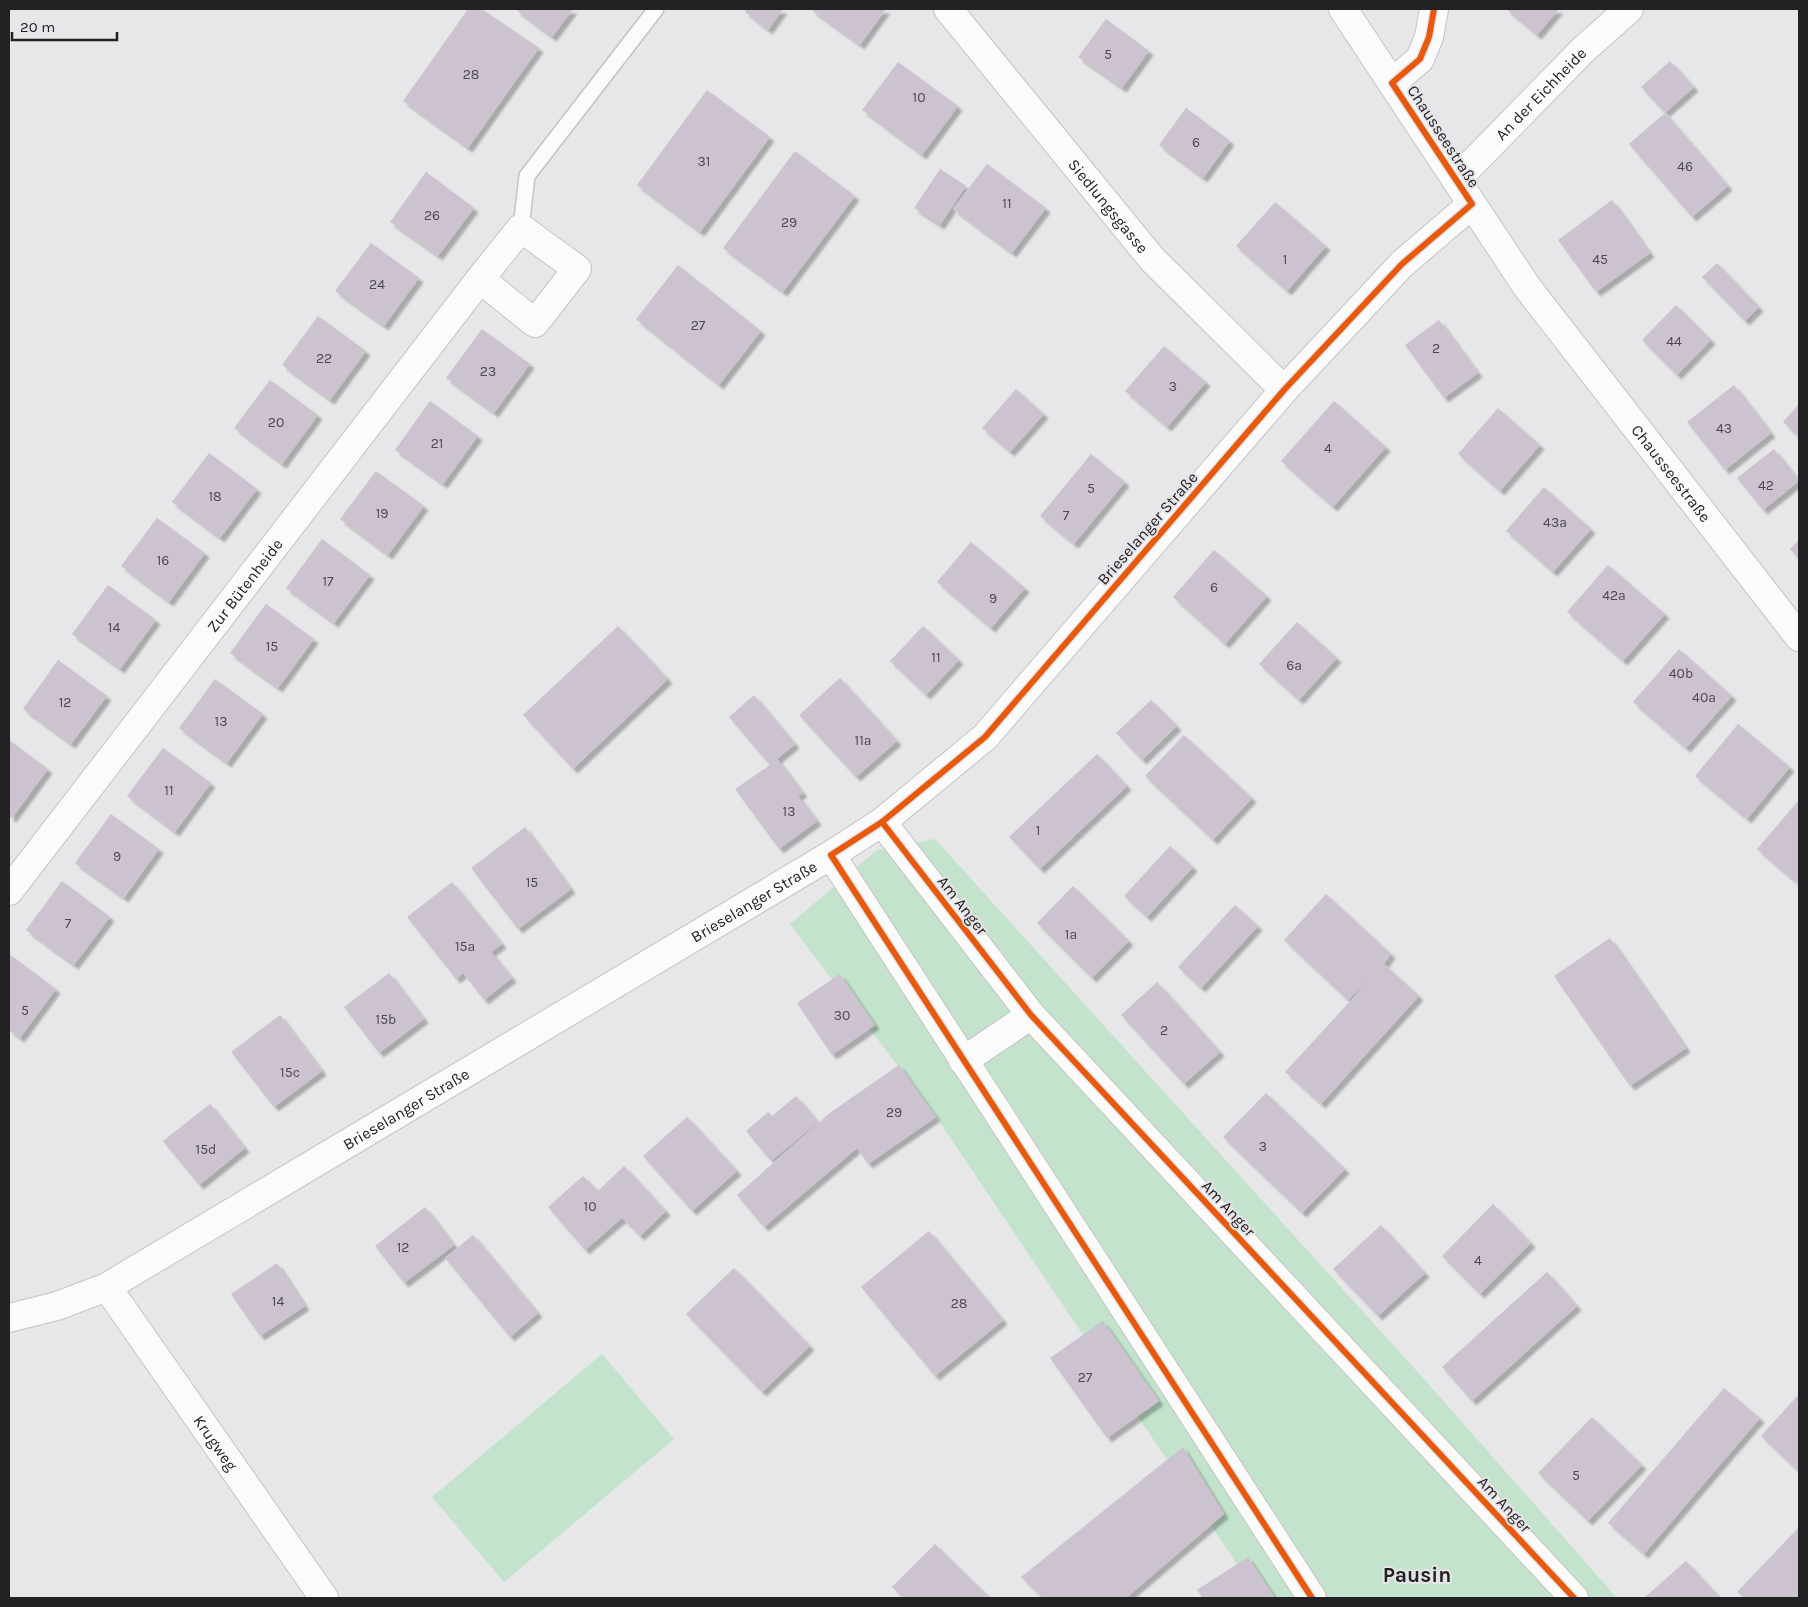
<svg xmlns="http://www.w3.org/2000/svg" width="1808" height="1607" viewBox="0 0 1808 1607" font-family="Karla,sans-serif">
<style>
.green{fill:#c3e3cc}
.building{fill:#cdc2cf;filter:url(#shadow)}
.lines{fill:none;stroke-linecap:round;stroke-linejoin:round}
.service-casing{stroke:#c5c4c5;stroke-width:18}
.minor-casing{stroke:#c5c4c5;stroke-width:30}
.tertiary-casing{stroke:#c5c4c5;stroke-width:30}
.secondary-casing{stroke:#c5c4c5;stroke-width:30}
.service{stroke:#fbfbfc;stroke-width:15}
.minor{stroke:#fbfbfc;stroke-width:28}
.tertiary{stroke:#fbfbfc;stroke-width:28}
.secondary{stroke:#fbfbfc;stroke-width:28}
.cycleway-casing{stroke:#e7e5e9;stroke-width:9}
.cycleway{stroke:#e8590c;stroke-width:6}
.labels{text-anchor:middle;stroke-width:4;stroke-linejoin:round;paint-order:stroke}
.number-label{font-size:14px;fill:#4d494e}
.street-label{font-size:16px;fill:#222123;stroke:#e7e5e9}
.district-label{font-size:21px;font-weight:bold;fill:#222123;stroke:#e7e5e9}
</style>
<defs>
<filter id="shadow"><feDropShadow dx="4.5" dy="4.5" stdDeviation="1" flood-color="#0004"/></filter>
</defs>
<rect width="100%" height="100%" fill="#e7e6e8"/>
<g class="green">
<path d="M935,839L1423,1378L1617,1598H1260L935,1115L790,924L877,850Z"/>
<path d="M602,1354L674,1439L504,1582L432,1497Z"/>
</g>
<g class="building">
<path d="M468,9H482L539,48L468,148L403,101Z"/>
<path d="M515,9H573L552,37Z"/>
<path d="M747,9H783L768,30L745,12Z"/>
<path d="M810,9H886L860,45Z"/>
<path d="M1506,9H1559L1537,35Z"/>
<path d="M1106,19L1149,51L1122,88L1078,57Z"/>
<path d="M1670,61L1694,87L1665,113L1641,87Z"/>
<path d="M898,62L958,106L922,155L862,110Z"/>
<path d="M707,90L770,137L700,232L637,185Z"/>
<path d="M1186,108L1230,141L1203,178L1159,145Z"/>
<path d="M1665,113L1728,186L1692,217L1629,144Z"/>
<path d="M795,151L855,196L783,292L723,248Z"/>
<path d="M987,164L1046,208L1012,253L953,209Z"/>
<path d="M940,169L966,186L940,225L914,208Z"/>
<path d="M426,172L474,208L438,256L390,222Z"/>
<path d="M1612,200L1650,253L1596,292L1558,240Z"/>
<path d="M1275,202L1326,246L1287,291L1236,246Z"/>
<path d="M371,243L419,278L384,326L335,291Z"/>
<path d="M1717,263L1759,307L1745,321L1702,277Z"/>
<path d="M678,265L761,331L719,385L636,319Z"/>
<path d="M1676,305L1711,340L1677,375L1642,340Z"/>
<path d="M318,316L366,351L330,400L282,365Z"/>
<path d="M1439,320L1478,373L1444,398L1405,345Z"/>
<path d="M482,329L530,364L494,413L446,378Z"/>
<path d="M1164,346L1206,382L1167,427L1125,391Z"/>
<path d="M270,380L318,415L282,464L234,428Z"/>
<path d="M1734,385L1771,433L1725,470L1687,422Z"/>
<path d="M1016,389L1044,414L1010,452L982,428Z"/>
<path d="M430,401L478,436L443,484L395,450Z"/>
<path d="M1334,401L1386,447L1333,507L1281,461Z"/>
<path d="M1799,404V437L1783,422Z"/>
<path d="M1498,408L1540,445L1500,491L1458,454Z"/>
<path d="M1774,449L1799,481L1763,510L1737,478Z"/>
<path d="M209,453L257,489L220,538L172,502Z"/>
<path d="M1091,454L1125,482L1074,544L1040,516Z"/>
<path d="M376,471L424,506L388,555L340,519Z"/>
<path d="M1544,487L1591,529L1553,572L1506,531Z"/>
<path d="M157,518L205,553L169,602L121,566Z"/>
<path d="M322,539L370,575L334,623L286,588Z"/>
<path d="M1799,540V559L1790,549Z"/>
<path d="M971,542L1025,588L991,628L937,582Z"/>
<path d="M1214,550L1267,596L1225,644L1173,597Z"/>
<path d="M1608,565L1665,614L1623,661L1567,612Z"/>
<path d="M108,585L156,620L120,669L72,634Z"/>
<path d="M266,604L314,639L278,688L230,653Z"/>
<path d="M1297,622L1337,658L1299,700L1259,664Z"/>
<path d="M618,626L668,679L573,769L523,715Z"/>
<path d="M923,626L959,660L926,695L890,661Z"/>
<path d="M1679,649L1732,696L1686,748L1633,702Z"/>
<path d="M58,660L107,696L71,744L23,709Z"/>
<path d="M840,678L897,741L856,777L799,715Z"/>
<path d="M215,679L263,714L227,763L179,728Z"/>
<path d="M754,695L795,744L777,759L803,793L798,796L817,821L779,849L735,789L770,765L729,717Z"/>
<path d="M1151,700L1177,726L1142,760L1116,733Z"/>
<path d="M1738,724L1790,767L1747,819L1695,776Z"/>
<path d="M1184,735L1252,798L1213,840L1145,776Z"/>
<path d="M9,740L48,769L12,818L9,816Z"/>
<path d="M163,748L211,783L175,832L127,796Z"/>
<path d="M1097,754L1127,786L1040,869L1009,837Z"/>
<path d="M1799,800V885L1757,849Z"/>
<path d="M111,814L159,849L124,898L75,863Z"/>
<path d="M525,827L571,889L518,929L471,868Z"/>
<path d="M1170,846L1193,867L1147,917L1124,896Z"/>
<path d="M62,881L110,917L74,965L26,930Z"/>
<path d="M452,882L502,944L491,952L512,978L484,1000L463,973L456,979L407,917Z"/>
<path d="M1073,886L1129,941L1092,978L1037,923Z"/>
<path d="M1326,894L1391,954L1384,964L1419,996L1321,1104L1285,1072L1377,972L1348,1000L1284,940Z"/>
<path d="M1235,905L1258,926L1201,988L1178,967Z"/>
<path d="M1610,938L1686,1048L1630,1086L1554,976Z"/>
<path d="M9,954L56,989L20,1038L9,1030Z"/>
<path d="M389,973L424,1019L379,1053L344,1007Z"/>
<path d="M840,974L875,1025L832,1055L797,1003Z"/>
<path d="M1157,982L1220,1052L1184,1084L1121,1015Z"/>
<path d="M280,1015L322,1071L274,1107L231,1052Z"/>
<path d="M899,1065L936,1117L868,1164L857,1148L764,1227L737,1195L831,1112Z"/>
<path d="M1266,1093L1345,1169L1302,1213L1223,1137Z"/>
<path d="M796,1096L818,1122L771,1161L746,1131L768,1112L772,1116Z"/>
<path d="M210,1104L245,1148L199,1185L163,1141Z"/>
<path d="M687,1117L737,1171L692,1211L643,1156Z"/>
<path d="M624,1166L666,1211L640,1236L622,1218L585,1250L548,1207L583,1176L598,1191Z"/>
<path d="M1493,1204L1531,1243L1480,1294L1442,1256Z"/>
<path d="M425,1207L454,1245L404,1283L375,1246Z"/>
<path d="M1381,1225L1425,1273L1378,1316L1333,1269Z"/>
<path d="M929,1231L1003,1320L935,1376L861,1287Z"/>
<path d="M473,1235L538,1313L510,1337L445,1258Z"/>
<path d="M277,1263L305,1306L260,1336L231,1294Z"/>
<path d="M734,1268L810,1346L762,1392L686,1314Z"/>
<path d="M1547,1272L1577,1306L1472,1401L1442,1367Z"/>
<path d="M1103,1321L1159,1401L1107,1438L1050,1358Z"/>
<path d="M1724,1388L1760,1418L1644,1554L1608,1523Z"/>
<path d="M1799,1394V1472L1761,1436Z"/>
<path d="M1592,1417L1642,1465L1588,1521L1538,1473Z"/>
<path d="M1183,1447L1224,1514L1126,1598H1043L1021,1577Z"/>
<path d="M1799,1527V1598H1744L1737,1592Z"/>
<path d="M935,1544L990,1598H903L892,1587Z"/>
<path d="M1248,1557L1275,1598H1203L1197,1590Z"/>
<path d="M1686,1561L1720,1598H1644Z"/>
</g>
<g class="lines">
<defs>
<path id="service" d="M521,228L527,176L656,9"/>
<g id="minor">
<path id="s1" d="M948,9L1152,259L1284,390"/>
<path d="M1392,83L1420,59L1429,37L1434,9"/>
<path id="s2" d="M1456,180L1583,50L1629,9"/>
<path d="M882,822L1031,1015L1574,1598"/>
<path d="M831,855L1312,1598"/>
<path id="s3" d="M9,891L480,279L521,228L577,269L535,323L480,279"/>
<path d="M963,1061L1031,1015"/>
<path id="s4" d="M107,1287L324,1598"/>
</g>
<g id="tertiary">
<path id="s5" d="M9,1318L57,1306L107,1287L831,855L882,822L985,737L1284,390L1402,264L1472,204"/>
</g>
<g id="secondary">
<path id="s6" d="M1343,9L1527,287L1799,637"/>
</g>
</defs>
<use href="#service" class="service-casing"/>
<use href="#minor" class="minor-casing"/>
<use href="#tertiary" class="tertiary-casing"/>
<use href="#secondary" class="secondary-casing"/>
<use href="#service" class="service"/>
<use href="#minor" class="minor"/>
<use href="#tertiary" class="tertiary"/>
<use href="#secondary" class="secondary"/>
<defs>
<g id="cycleway">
<path d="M882,822L1031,1015L1574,1598"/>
<path d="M1312,1598L831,855L882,822L985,737L1284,390L1402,264L1472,204L1392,83L1420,59L1429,37L1434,9"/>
</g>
</defs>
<use href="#cycleway" class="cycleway-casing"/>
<use href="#cycleway" class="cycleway"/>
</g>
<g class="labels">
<g class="number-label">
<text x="1108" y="59">5</text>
<text x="471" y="79">28</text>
<text x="919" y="102">10</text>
<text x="1196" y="147">6</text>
<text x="704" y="166">31</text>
<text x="1685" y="171">46</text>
<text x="1007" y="208">11</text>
<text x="432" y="220">26</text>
<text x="789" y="227">29</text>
<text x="1285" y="264">1</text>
<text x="1600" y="264">45</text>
<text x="377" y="289">24</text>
<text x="698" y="330">27</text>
<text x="1674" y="346">44</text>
<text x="1436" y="353">2</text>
<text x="324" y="363">22</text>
<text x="488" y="376">23</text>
<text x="1173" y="391">3</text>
<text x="276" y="427">20</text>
<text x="1724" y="433">43</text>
<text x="437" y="448">21</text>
<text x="1328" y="453">4</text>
<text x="1766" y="490">42</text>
<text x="1091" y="493">5</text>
<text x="215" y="501">18</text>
<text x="382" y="518">19</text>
<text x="1066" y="520">7</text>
<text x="1555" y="527">43a</text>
<text x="163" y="565">16</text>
<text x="328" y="586">17</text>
<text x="1214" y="592">6</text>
<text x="1614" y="600">42a</text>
<text x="993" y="603">9</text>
<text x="114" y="632">14</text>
<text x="272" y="651">15</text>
<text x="936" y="662">11</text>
<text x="1294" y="670">6a</text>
<text x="1681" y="678">40b</text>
<text x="1704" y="702">40a</text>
<text x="65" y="707">12</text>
<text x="221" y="726">13</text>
<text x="863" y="745">11a</text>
<text x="169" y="795">11</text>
<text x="789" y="816">13</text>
<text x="1038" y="835">1</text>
<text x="117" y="861">9</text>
<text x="532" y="887">15</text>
<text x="68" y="928">7</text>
<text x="1071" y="939">1a</text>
<text x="465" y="951">15a</text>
<text x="25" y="1015">5</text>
<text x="842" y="1020">30</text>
<text x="386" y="1024">15b</text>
<text x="1164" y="1035">2</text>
<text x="290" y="1077">15c</text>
<text x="894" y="1117">29</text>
<text x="1263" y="1151">3</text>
<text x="206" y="1154">15d</text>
<text x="590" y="1211">10</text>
<text x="403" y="1252">12</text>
<text x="1478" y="1265">4</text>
<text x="278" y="1306">14</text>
<text x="959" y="1308">28</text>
<text x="1085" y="1382">27</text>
<text x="1576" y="1480">5</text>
</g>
<g class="street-label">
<text dy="6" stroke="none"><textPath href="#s2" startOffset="121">An der Eichheide</textPath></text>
<text transform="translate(1444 136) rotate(57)" y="6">Chausseestraße</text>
<text dy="6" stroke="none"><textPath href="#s1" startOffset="254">Siedlungsgasse</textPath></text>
<text dy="6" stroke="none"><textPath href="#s6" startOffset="569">Chausseestraße</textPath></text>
<text transform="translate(1147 528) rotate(-49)" y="6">Brieselanger Straße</text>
<text dy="6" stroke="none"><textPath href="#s3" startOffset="386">Zur Bütenheide</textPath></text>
<text dy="6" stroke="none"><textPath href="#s5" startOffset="856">Brieselanger Straße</textPath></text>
<text transform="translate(963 905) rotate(52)" y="6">Am Anger</text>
<text dy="6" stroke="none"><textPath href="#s5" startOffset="451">Brieselanger Straße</textPath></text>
<text transform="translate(1229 1208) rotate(47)" y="6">Am Anger</text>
<text dy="6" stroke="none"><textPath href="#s4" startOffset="190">Krugweg</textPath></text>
<text transform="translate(1505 1504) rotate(47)" y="6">Am Anger</text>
</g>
<g class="district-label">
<text x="1417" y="1582">Pausin</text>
</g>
</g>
<rect width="1808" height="1607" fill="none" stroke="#222123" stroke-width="20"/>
<path d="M12 32v8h105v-8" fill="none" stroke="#222123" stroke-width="2.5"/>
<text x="20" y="32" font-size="15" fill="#222123" stroke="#e7e5e9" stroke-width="4" paint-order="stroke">20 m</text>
</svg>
